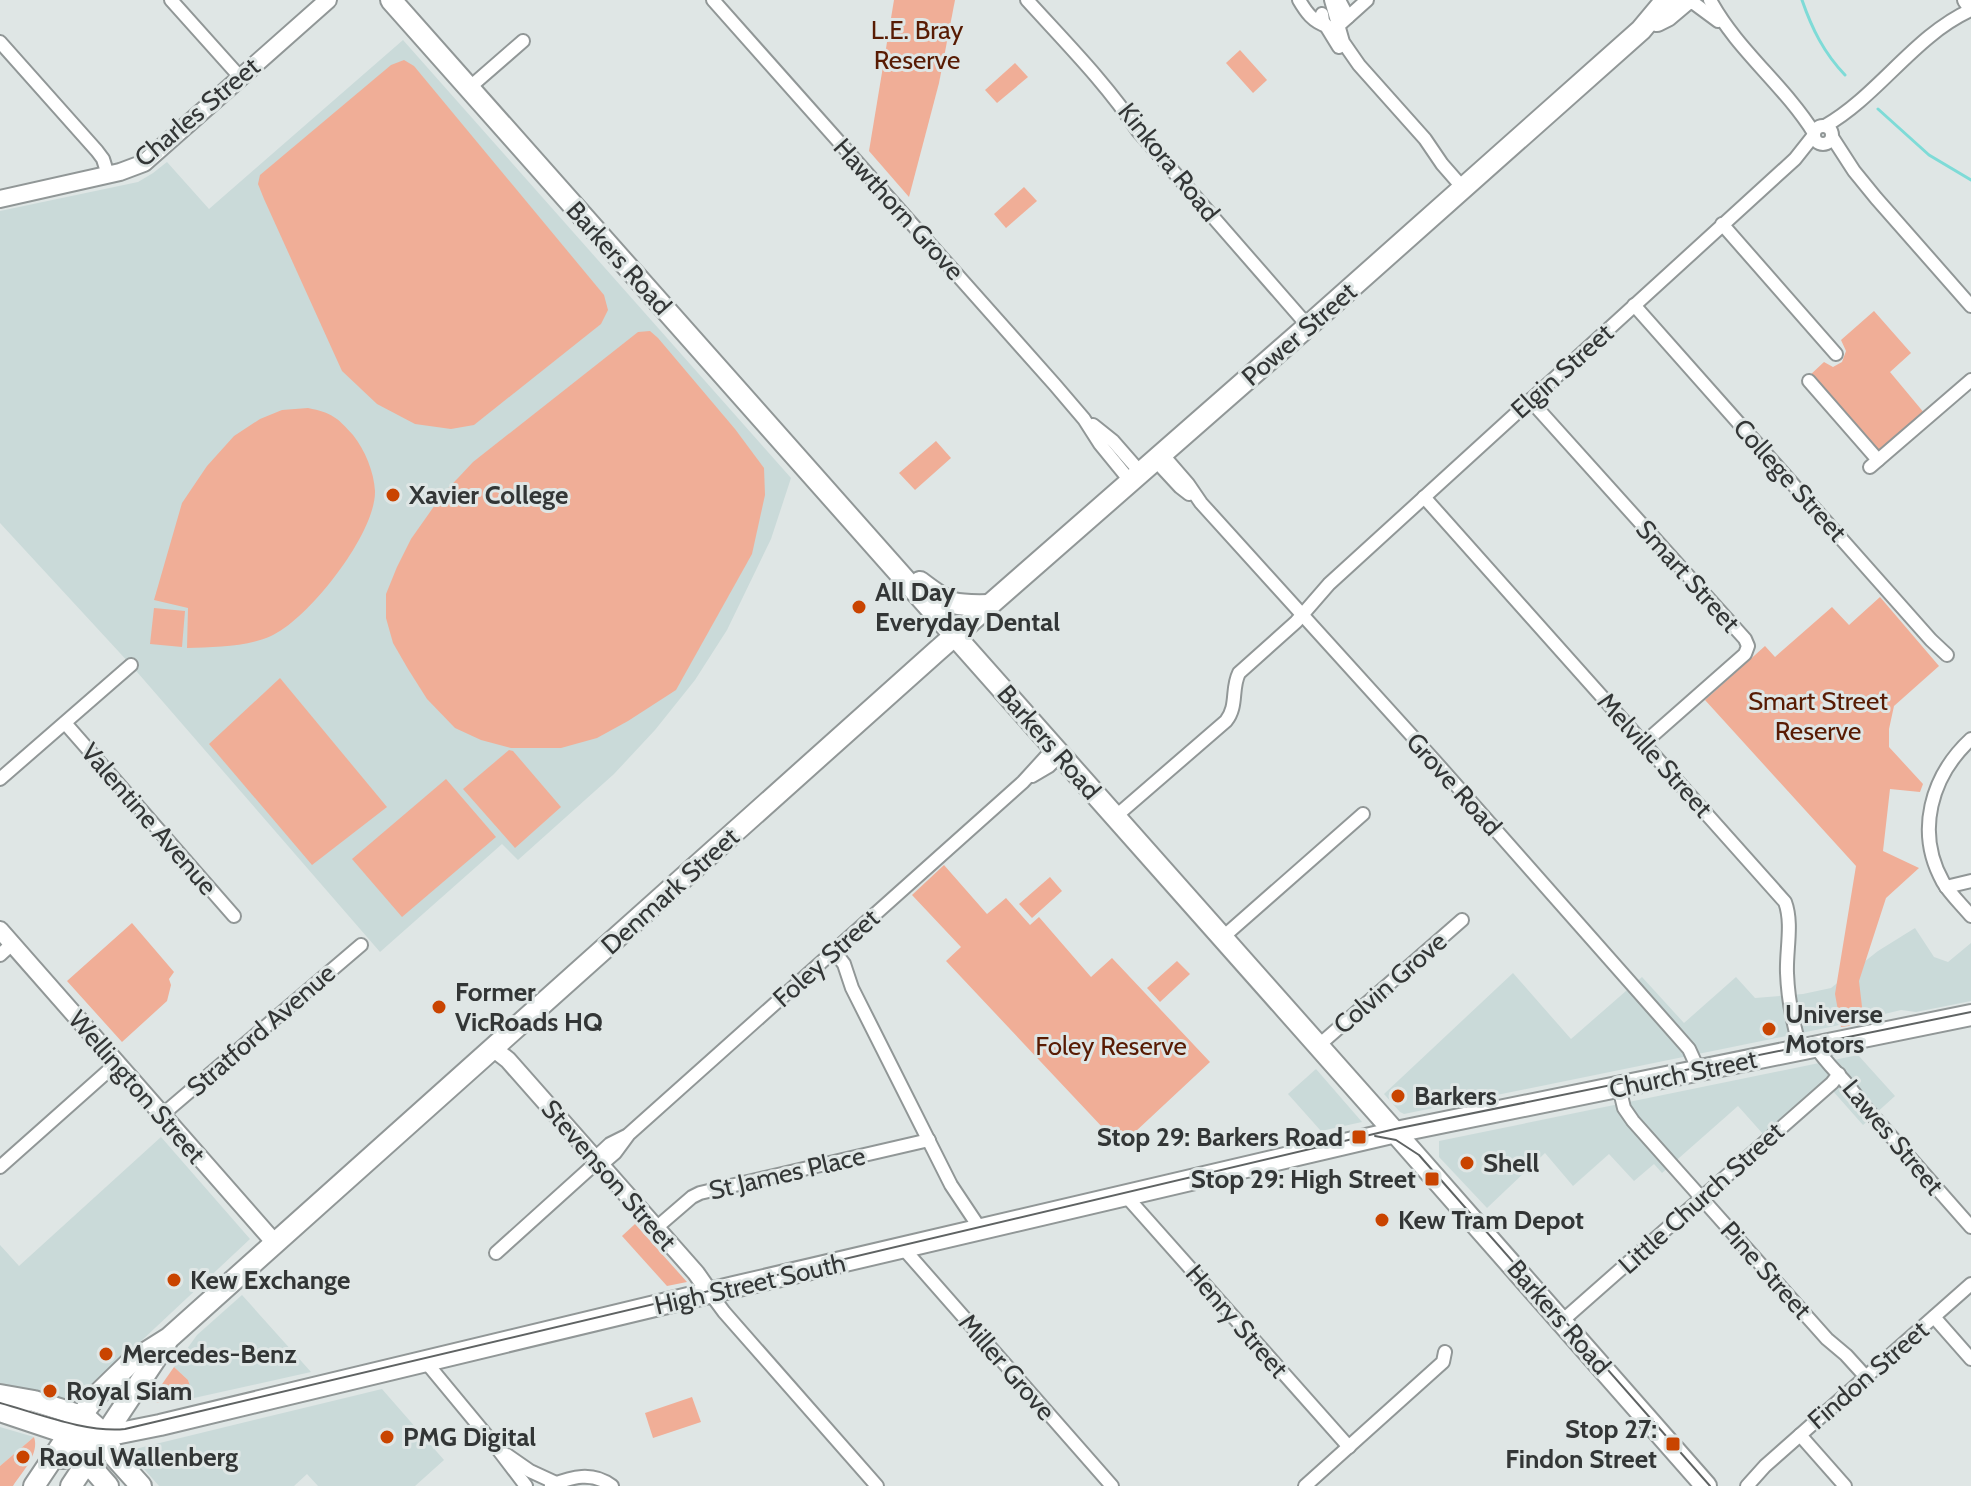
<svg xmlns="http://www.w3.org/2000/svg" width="1971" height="1486" viewBox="0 0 1971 1486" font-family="Cabin,sans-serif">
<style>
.built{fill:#cadad9}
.green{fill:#f0ae97}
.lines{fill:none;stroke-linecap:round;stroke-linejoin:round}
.stream{stroke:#7edbd7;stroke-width:3}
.minor-casing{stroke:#919797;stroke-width:16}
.tertiary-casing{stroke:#919797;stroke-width:20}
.primary-casing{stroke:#919797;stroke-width:24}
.minor{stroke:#fff;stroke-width:12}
.tertiary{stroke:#fff;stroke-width:16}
.primary{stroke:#fff;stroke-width:20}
.tram{stroke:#5f6363;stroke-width:2}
.poi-dot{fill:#c94400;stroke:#dfe6e5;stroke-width:3}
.labels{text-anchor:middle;stroke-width:6;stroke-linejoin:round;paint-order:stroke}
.park-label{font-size:26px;fill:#581b03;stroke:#dfe6e5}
.street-label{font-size:26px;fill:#333636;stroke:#dfe6e5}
.poi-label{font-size:26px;font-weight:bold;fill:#333636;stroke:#dfe6e5;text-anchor:start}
</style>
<rect width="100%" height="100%" fill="#dfe6e5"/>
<g class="built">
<path d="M403,40L791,478L771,539L727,630L695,680L655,730L614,774L518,860L502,844L380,952L131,665L0,523V211L138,182L153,173L167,162L209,209Z"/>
<path d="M1915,928L1934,957L1948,962L1971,943V1001L1916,1012L1901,1010L1835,1026L1404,1114L1400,1112L1384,1094L1513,973L1571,1039L1642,977L1684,1023L1736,977L1755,998L1803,994L1831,988L1878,951Z"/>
<path d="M1858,1055L1895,1096L1863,1125L1832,1090L1771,1143L1738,1106L1662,1173L1654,1164L1634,1181L1609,1154L1573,1186L1545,1153L1487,1208L1439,1157V1141Z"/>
<path d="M1316,1069L1362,1122L1321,1131L1288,1094Z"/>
<path d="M161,1137L250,1239L92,1387L65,1401L0,1383V1245L19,1266Z"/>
<path d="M242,1295L311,1372L194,1398L188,1380L174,1367L197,1335Z"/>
<path d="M382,1389L444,1460L415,1486H318L307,1474L294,1486H159L130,1453L131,1450Z"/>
<path d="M0,1427L34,1437L0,1466Z"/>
</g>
<g class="green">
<path d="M894,0H955L939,83L909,197L869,151Z"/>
<path d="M1240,50L1267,80L1253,93L1226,63Z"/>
<path d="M404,60L414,66L604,295L608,310L601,324L474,425L451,429L415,424L377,404L342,371L264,199L258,184L260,175L391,65Z"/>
<path d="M1015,63L1028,77L997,103L985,90Z"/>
<path d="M1024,187L1037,201L1006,228L994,214Z"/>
<path d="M1874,311L1911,353L1890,372L1925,414L1878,455L1809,376L1824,362L1833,367L1842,362L1846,351L1841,340Z"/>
<path d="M650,331L658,338L735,429L764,468L765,495L752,554L676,690L628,721L597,738L561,748H511L481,740L455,728L427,699L408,669L393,643L386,618V594L397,567L411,539L442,495L473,462L638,332Z"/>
<path d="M308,408C332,413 337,417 353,435C365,450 374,472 375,491C376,533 309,619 271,636C246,647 214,647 187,648L188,608L154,600L182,503L207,466L234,436L260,419L282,410Z"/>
<path d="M936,441L951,458L915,490L899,473Z"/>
<path d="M1880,597L1939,666L1894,706L1889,729V747L1923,784L1920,792L1890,789L1883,851L1919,868L1886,898L1859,981L1864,1024L1841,1027L1835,994L1856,866L1705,700L1765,646L1775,657L1832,607L1849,625Z"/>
<path d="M154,608L185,611L182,647L150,644Z"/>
<path d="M280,678L387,807L312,865L209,744Z"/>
<path d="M509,750L513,751L561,807L515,848L463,789Z"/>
<path d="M446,779L496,837L402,917L352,859Z"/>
<path d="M944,865L987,914L1006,898L1030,925L1039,917L1091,977L1112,958L1210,1062L1120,1146L946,961L961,947L912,895Z"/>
<path d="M1050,877L1062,891L1032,918L1019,904Z"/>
<path d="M132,923L174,972L169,979L171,985L167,1001L122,1042L67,981Z"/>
<path d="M1177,961L1190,974L1160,1002L1147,988Z"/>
<path d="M635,1224L687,1282L667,1286L622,1236Z"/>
<path d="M174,1367L188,1380L194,1398L152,1403L151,1400Z"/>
<path d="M692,1397L701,1422L653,1438L645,1413Z"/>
<path d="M34,1437C40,1454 22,1472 13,1486H0V1466Z"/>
</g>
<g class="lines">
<g class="stream">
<path d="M1802,0C1812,29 1824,53 1845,75"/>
<path d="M1878,109L1929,155L1971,180"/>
</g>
<defs>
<g id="minor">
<path d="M171,0L240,77"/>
<path d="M713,0L1055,385L1084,419L1100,444L1131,482"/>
<path d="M1027,0C1066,43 1106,83 1138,131L1308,326"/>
<path d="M1299,0C1306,12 1313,22 1327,26"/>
<path d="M1331,0L1343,42L1359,65L1425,139L1442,164L1463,188"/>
<path d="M1339,0L1348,17"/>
<path d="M1685,0L1695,4L1718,21"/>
<path d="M1710,0C1737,50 1784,85 1814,133"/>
<path d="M1322,14L1323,21L1339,47"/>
<path d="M1338,26L1367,0"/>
<path d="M0,42L97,151L103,159L108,175"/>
<path d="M469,88L523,41"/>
<path d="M1825,126C1878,96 1915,35 1971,10"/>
<circle cx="1823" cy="135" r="9"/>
<path d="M1832,137L1854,171L1876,198L1971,306"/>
<path d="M1722,224L1836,354"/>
<path d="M1634,305L1931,640L1947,655"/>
<path d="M1809,381L1878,460"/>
<path d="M1530,400L1745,639L1748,646L1745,654L1644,743"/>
<path d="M1093,425L1113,441L1141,473"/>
<path d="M1162,454L1188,484L1201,503L1433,759L1689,1049L1699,1071"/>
<path d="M1155,460L1180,487L1189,494"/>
<path d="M1870,467L1971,380"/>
<path d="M1424,497L1785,902C1793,923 1786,951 1787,973C1788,999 1793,1025 1801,1050"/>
<path d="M65,723L234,916"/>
<path d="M1971,739C1931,776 1915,832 1943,882C1950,894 1962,905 1971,916"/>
<path d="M1032,776L1049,766L1060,755"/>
<path d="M0,779L131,665"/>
<path d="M1115,817L1226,721C1238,706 1231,689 1239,673L1296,622L1329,584L1795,159L1814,135"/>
<path d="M1946,887L1971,881"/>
<path d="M1222,938L1363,814"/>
<path d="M834,951L844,964L852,988L951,1185L981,1230"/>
<path d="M0,955L12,944"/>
<path d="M1318,1046L1462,920"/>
<path d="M1816,1047C1828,1067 1847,1080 1859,1100L1971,1227"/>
<path d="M1619,1087L1624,1108L1633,1121L1827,1339L1846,1355L1866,1377"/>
<path d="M162,1115L361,945"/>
<path d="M595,1158L610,1144L626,1136"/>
<path d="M601,1165L615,1153L629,1134L1023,782L1054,748"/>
<path d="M0,1167L117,1063"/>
<path d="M1126,1196L1349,1447"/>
<path d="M656,1228L692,1197L700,1193L929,1140"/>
<path d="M903,1248L1112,1486"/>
<path d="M496,1253L598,1161"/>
<path d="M710,1293L724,1312L877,1486"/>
<path d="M1934,1317L1971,1359"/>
<path d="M1562,1321L1832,1083L1839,1074"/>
<path d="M425,1361L497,1448L526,1486"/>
<path d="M1800,1435L1845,1486"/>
<path d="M507,1455L530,1471L556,1483"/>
<path d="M551,1485C572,1477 592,1471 612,1486"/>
<path d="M1305,1486L1443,1362L1445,1352"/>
<path d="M1747,1486L1765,1466L1971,1284"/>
</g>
<g id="tertiary">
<path d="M1966,0L1971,7"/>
<path d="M0,199L120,172L144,163L328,0"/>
<path d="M0,930L275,1243"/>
<path d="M494,1049L508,1060L696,1273L710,1293"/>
</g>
<g id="primary">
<path d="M391,0L1393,1130L1706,1486"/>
<path d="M1657,21L1667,16L1686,0"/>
<path d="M920,582C950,605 952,606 990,605"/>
<path d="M0,1395L34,1401L85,1417L103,1433L115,1457L141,1486"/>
<path d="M0,1411L60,1431L108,1486"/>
<path d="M63,1458L76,1444L86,1437L120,1433L160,1425L734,1287L1396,1132L1971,1015"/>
<path d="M34,1486L81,1416L96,1396L131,1362L169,1338L937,651L1308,326L1641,30L1666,0"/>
<path d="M71,1486L166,1343"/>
</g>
</defs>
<use href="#minor" class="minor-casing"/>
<use href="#tertiary" class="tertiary-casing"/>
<use href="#primary" class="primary-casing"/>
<use href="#minor" class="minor"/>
<use href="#tertiary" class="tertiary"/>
<use href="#primary" class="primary"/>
<g class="tram">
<path d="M1375,1136L1396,1140L1419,1155L1710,1486"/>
<path d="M0,1403C37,1413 86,1433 125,1429L1395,1129L1971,1012"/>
</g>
</g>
<g class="poi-dot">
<circle cx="393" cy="495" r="8"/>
<circle cx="859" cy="607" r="8"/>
<circle cx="439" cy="1007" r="8"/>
<circle cx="1769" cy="1029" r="8"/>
<circle cx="1398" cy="1096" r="8"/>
<rect x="1351" y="1129" width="16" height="16" rx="4"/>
<circle cx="1467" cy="1163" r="8"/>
<rect x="1424" y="1171" width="16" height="16" rx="4"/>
<circle cx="1382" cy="1220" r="8"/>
<circle cx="174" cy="1280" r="8"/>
<circle cx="106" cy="1354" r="8"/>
<circle cx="50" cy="1391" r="8"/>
<circle cx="387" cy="1437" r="8"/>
<rect x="1665" y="1436" width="16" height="16" rx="4"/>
<circle cx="23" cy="1457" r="8"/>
</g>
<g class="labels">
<g class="park-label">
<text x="917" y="39">L.E. Bray<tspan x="917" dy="30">Reserve</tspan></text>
<text x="1818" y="710">Smart Street<tspan x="1818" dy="30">Reserve</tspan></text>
<text x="1111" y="1055">Foley Reserve</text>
</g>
<g class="street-label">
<text transform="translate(197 112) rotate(-40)" y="9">Charles Street</text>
<text transform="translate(1169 162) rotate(51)" y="9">Kinkora Road</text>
<text transform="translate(899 209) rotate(48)" y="9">Hawthorn Grove</text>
<text transform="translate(619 258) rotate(48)" y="9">Barkers Road</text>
<text transform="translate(1299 334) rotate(-41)" y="9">Power Street</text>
<text transform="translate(1562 371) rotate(-42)" y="9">Elgin Street</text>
<text transform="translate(1790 480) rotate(48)" y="9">College Street</text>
<text transform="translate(1688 576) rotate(48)" y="9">Smart Street</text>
<text transform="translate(1049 742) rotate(49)" y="9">Barkers Road</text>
<text transform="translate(1655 755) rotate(48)" y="9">Melville Street</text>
<text transform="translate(1454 784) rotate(48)" y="9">Grove Road</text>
<text transform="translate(149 819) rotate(49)" y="9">Valentine Avenue</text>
<text transform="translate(670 891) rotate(-42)" y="9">Denmark Street</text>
<text transform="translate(826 958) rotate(-42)" y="9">Foley Street</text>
<text transform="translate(1390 983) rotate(-41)" y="9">Colvin Grove</text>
<text transform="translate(261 1030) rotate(-41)" y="9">Stratford Avenue</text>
<text transform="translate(1683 1074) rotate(-12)" y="9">Church Street</text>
<text transform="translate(137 1087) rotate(49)" y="9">Wellington Street</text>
<text transform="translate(1893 1137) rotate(50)" y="9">Lawes Street</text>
<text transform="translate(787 1173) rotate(-13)" y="9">St James Place</text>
<text transform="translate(609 1175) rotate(49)" y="9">Stevenson Street</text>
<text transform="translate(1701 1198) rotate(-42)" y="9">Little Church Street</text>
<text transform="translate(1766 1270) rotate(48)" y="9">Pine Street</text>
<text transform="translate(750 1284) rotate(-13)" y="9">High Street South</text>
<text transform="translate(1559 1317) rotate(49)" y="9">Barkers Road</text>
<text transform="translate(1237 1321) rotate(49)" y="9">Henry Street</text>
<text transform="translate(1007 1367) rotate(49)" y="9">Miller Grove</text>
<text transform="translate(1868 1375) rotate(-41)" y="9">Findon Street</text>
</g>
<g class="poi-label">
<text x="409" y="504">Xavier College</text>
<text x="875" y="601">All Day<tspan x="875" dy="30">Everyday Dental</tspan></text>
<text x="455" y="1001">Former<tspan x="455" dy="30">VicRoads HQ</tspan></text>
<text x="1785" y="1023">Universe<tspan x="1785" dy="30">Motors</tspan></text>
<text x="1414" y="1105">Barkers</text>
<text x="1343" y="1146" text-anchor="end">Stop 29: Barkers Road</text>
<text x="1483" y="1172">Shell</text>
<text x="1416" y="1188" text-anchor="end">Stop 29: High Street</text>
<text x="1398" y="1229">Kew Tram Depot</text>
<text x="190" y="1289">Kew Exchange</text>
<text x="122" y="1363">Mercedes-Benz</text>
<text x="66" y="1400">Royal Siam</text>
<text x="1657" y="1438" text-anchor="end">Stop 27:<tspan x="1657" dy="30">Findon Street</tspan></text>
<text x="403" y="1446">PMG Digital</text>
<text x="39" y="1466">Raoul Wallenberg</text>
</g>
</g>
</svg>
